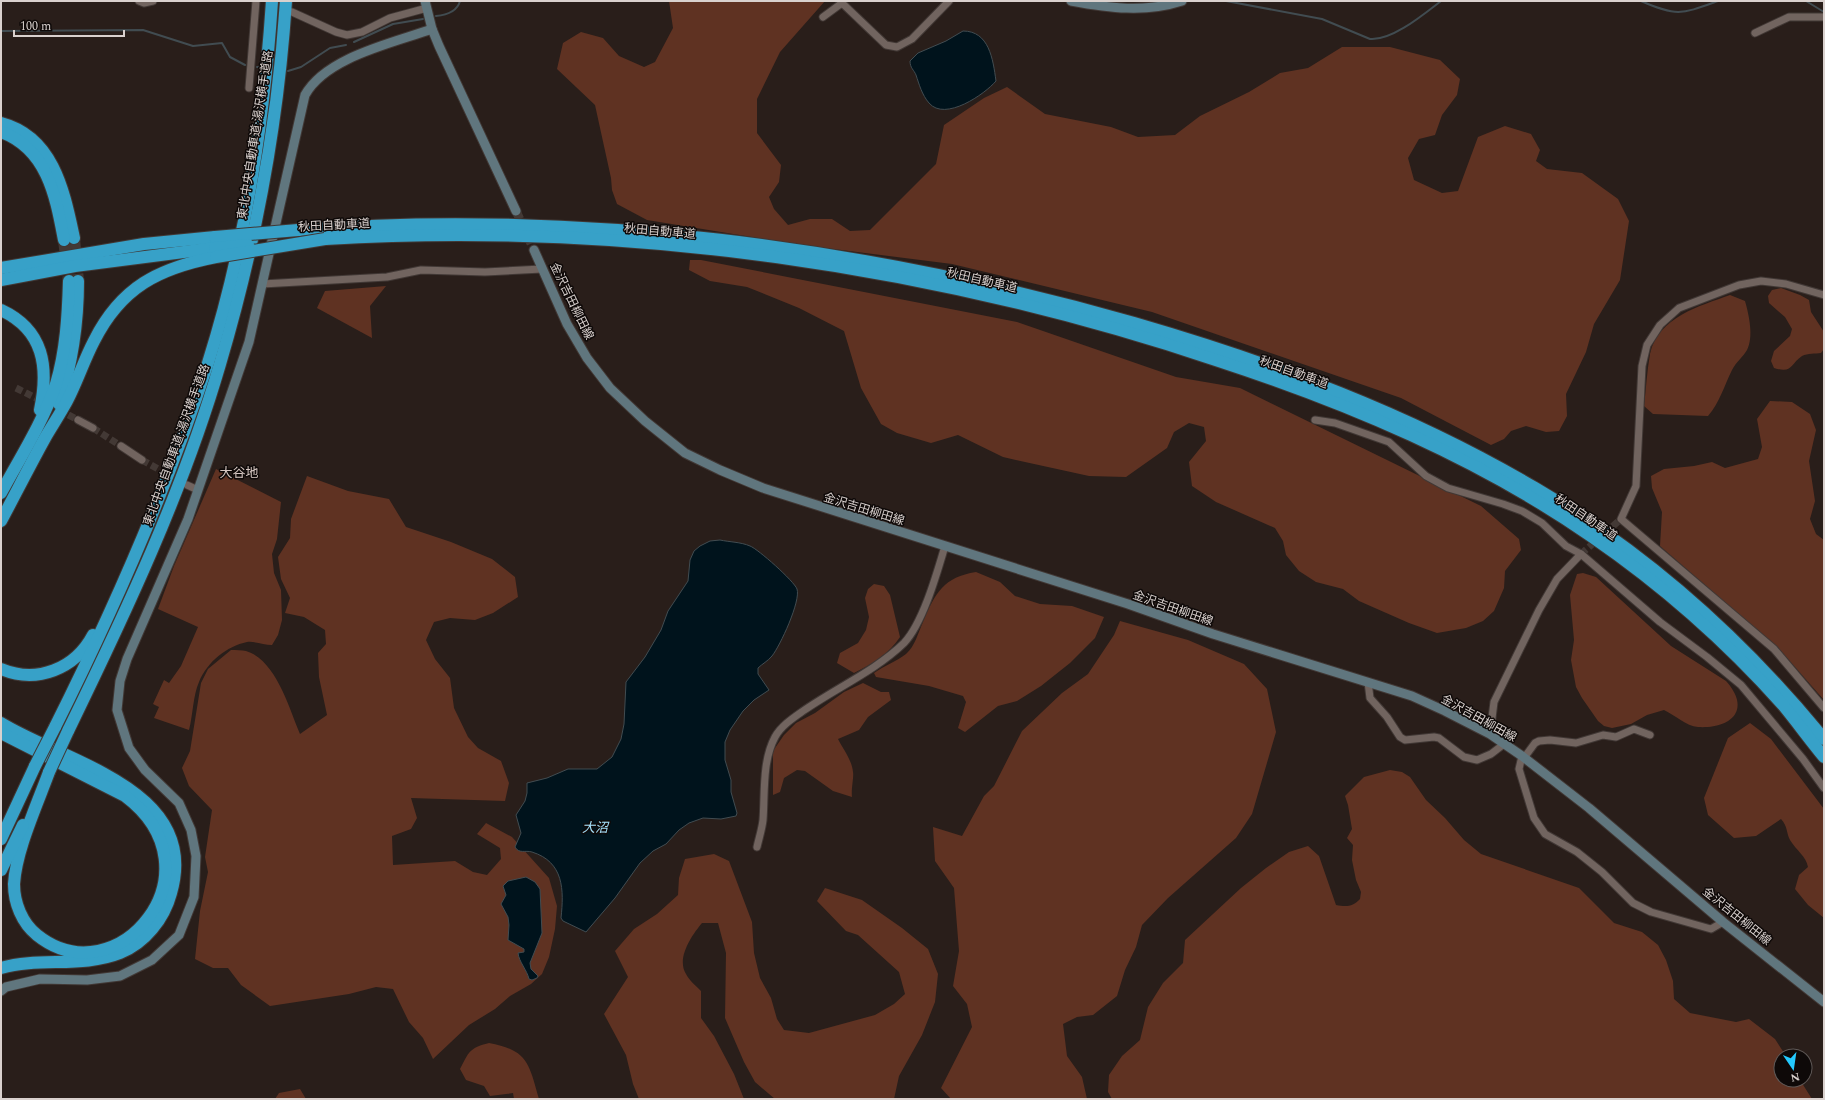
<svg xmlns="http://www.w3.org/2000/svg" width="1825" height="1100" viewBox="0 0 1825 1100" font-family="Spectral,'Noto Sans JP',serif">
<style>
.green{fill:#5f3222}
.water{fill:#00131c;stroke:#414c51}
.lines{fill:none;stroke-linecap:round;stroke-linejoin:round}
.stream{stroke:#414c51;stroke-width:2}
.street-tunnel{stroke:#433935;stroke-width:7;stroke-dasharray:7 3.5;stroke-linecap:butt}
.secondary-tunnel{stroke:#433935;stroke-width:9;stroke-dasharray:9 4.5;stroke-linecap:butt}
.highway-tunnel{stroke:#433935;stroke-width:12;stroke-dasharray:12 6;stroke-linecap:butt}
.street-casing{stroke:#413835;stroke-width:9}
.secondary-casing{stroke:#413835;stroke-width:11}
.highway-casing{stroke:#413835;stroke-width:14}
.street{stroke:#71645f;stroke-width:7}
.secondary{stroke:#60767e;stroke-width:9}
.highway{stroke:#37a1c8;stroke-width:12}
.highway-bridge-casing{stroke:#413835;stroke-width:14;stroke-linecap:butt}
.highway-bridge{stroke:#37a1c8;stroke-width:12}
.labels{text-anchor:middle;stroke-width:3;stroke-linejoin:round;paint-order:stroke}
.street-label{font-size:12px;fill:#d9d1ce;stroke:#0e0908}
.neighbourhood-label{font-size:13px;fill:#d6c7c2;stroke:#0e0908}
.water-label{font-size:13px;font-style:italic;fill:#a6e1fb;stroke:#0e0908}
</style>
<rect width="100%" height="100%" fill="#291e1a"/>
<g class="green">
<path d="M669,1H825L780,52L757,99V133L781,165L779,182L769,197L774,209L788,225L810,219H832L850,231L870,230L936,164L944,125L984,98L1007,87L1045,114L1111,127L1138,137L1175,135L1200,116L1249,92L1280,73L1308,68L1342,47H1390L1440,60L1460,79L1457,95L1442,115L1435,135L1419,139L1408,158L1414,180L1442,193L1458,191L1478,137L1505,126L1531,134L1540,150L1536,161L1547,169L1582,173L1618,199L1629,221L1620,280L1594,324L1586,352L1566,394L1567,416L1559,431L1546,432L1526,426L1511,431L1504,439L1491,445L1401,398L1152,312L952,264L794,244L647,220L617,204L612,190L611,178L595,105L557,69L563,43L581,32L603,38L619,56L644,67L655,62L673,28Z"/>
<path d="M690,260H701L1017,322L1176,377L1240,388L1481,506L1519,539L1521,550L1505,571L1504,588L1494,611L1483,621L1466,628L1437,633L1409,623L1359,601L1343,589L1316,582L1299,571L1286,555L1283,541L1275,528L1216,502L1192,486L1189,462L1206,441L1204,427L1189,423L1174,432L1167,448L1126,477L1089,476L1025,462L1003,457L958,435L931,443L897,433L881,424L861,388L844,331L799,308L747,287L710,281L689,270Z"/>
<path d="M386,286L370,306L372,338L317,308L325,291Z"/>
<path d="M1781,288L1800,295L1809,300L1811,312L1824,332V349L1821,353C1815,354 1808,353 1802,356C1790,364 1793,374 1774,368L1771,361L1774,351L1790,336L1792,329L1785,317L1769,303L1768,296L1772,290Z"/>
<path d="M1730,295L1745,301C1749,315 1754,337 1747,350C1743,357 1736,362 1732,370C1724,386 1720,402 1708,416L1653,414L1644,406C1646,389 1647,371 1650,354C1658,317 1700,306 1730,295Z"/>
<path d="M1770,401L1792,402L1810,414L1816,430L1809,461L1815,501L1810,519L1816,534L1824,540V700L1780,650L1660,546L1662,512L1652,488L1651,476L1664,469L1694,466L1712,462L1725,468L1758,459L1762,447L1757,419Z"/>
<path d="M216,469L281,502L277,539L272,554L274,573L281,590L282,620L278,635L272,645C264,645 255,641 247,642C227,646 207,662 199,682C193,695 193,715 189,730L154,718L159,707L153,704L164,680L169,683L181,666L198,627L158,609L174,566Z"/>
<path d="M307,476L348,491L389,499L406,527L451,542L492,559L515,577L518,597L493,613L475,620L450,618L434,622L426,640L435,659L450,678L454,708L468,737L478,748L501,761L509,783L505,801L411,798L417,818L411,829L392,836L393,865L455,861L473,872L487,875L501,859L500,848L477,834L486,823L512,837L549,878L557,906L555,929L549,957L542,974L531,984L510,996L495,1009L469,1025L433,1059L423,1038L409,1022L393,989L376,987L349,994L270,1006L241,985L228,968H213L195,959L200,911L208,872L205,857L212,810L189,786L182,768L190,751L201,683L208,669L231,650C236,650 242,650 246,651C276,660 289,708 300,734L327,715L319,677L318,653L326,644L325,630L304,617L285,613L290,598L281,579L278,557L290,538L291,519Z"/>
<path d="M976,572L1000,582L1015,596L1040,604L1072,606L1104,617L1095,638L1070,663L1041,686L1017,701L998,706L965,732L958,728L966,702L963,696L929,686L876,677L874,673C884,666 897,661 906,654C915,646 918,633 923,622C935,593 944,577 976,572Z"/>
<path d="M1583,573L1596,577L1671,646L1726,681C1752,710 1731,729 1698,727C1686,726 1675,715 1664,710L1647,715L1631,724L1612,728L1604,726L1598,721L1582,698L1576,687L1571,660L1574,640L1570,595L1577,574Z"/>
<path d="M874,584L884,586L890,595L900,637C889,654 872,664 854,673L837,663L840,653L858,643L866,630L869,617L865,598L868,589Z"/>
<path d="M1120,621L1188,640L1244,664L1267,689L1276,732L1252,814L1236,838L1168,898L1142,925L1136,947L1125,970L1117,996L1093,1015L1077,1017L1063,1024L1067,1056L1082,1077L1087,1099H951L941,1088L972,1027L967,1004L953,986L959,951L954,888L935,861L933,827L962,836L984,796L994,786L1022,731L1062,693L1088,674L1114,635Z"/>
<path d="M863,683L881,692H889L891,700L868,717L859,730L838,739C843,749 852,760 853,772C854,777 851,789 852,797L833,791L805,771L797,770L784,778L780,792L773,795V751L784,735L796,723L815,713L844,692Z"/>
<path d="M1750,723L1771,739L1824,809V918L1808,905L1795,889L1799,875L1808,867C1806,856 1796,850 1790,840C1786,832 1788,827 1781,819L1756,836L1734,838L1708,815L1704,798L1728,738Z"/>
<path d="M1390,770L1402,772L1410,777L1426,800L1445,818L1464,840L1481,854L1579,888L1614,923L1642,932L1658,945L1666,960L1673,981L1674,999L1690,1013L1736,1022L1749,1019L1775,1039L1786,1056H1781V1080H1800L1812,1099H1112L1108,1092L1109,1075L1122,1056L1140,1040L1148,1007L1163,983L1183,963L1185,940L1241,888L1266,868L1289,852L1308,846L1319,856L1336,905C1346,907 1353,907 1360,899L1361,892L1356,880L1352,860L1353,845L1347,838L1352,829L1348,805L1345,796L1364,777Z"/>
<path d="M714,854L729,861L752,922L754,953L760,978L771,998L777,1019L784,1030L809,1033L875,1015L894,1004L905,994L899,972L858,935L846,931L817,901L825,888L862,900L902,928L928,949L938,974L935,1002L922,1035L899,1076L894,1099H775L755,1082L744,1062L725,1018L726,953L718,923H702C692,935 676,958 686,974C689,980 696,986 701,991V1018L714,1036L734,1074L744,1099H639L633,1084L626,1055L604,1014L628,977L615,951L634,929L657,914L678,895L679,878L685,859Z"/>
<path d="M489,1043C528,1050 529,1064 539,1099H514L513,1093L490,1096L484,1086L466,1080L460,1069C469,1052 469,1048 489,1043Z"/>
<path d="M300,1089L306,1099H275L279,1093Z"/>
</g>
<g class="water">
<path d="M963,31C989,31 993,59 996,81C985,94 945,122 929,103C922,95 919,84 916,75C914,70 910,68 910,61L918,53L946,41Z"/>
<path d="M720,540C729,542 741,542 750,546C758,549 794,581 797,589C801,601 780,646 772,656C768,661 762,664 758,668V674L769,690L754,700L743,711L730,730L725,742V760L731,780V792L737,813L736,816L721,819L703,818L689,823L679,830L666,844L653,851L640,863L615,898L586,932L563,921L561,918C564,890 564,862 532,852C525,850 519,854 515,847L521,833L516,815L525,801L527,793V783L547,778L568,769H597L612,757L621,739L624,724L626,682L645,657L661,630L668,611L688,581L690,560L694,551L700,546L710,541Z"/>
<path d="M526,877L535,882L540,889L542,933L530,963L531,969L538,976L537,978L532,980L529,979C527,970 519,962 518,953L524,952V949L508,940L509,925L508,917L501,904L506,895L503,886L508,881Z"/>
</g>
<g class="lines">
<g class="stream">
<path d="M1226,1L1322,19L1370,39C1392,41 1424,14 1441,1"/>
<path d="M1641,1C1677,17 1682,14 1718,1"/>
<path d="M1806,1L1824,12"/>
<path d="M436,16C447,15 457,12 460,1"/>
<path d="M1,31L143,30L193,46L222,43L230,57L245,65"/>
<path d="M354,42L393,24L423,19"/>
<path d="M257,67H259"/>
<path d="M288,71L301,67L330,48L346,45"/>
</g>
<g class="street-tunnel">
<path d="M16,388L44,402"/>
<path d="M59,410L78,420"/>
<path d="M93,428L121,446"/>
<path d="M142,460L171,476"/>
<path d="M1581,554L1621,519"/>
</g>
<path class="secondary-tunnel" d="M516,211L534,250"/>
<g class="highway-tunnel">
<path d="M74,238L78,281"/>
<path d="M64,240L69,281"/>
</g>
<defs>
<g id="street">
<path d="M139,1L144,3L153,1"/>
<path d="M292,12L336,32L347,35L362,32L390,18L427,8"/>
<path d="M823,17L842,3L886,45L897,47L912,39L949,1"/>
<path d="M1755,33L1789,17H1824"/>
<path d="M249,88L256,1"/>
<path d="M262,284L387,277L421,270L485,272L542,269"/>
<path d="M1824,295L1786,284L1761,281L1739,285L1679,308L1660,325L1647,345L1642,366L1636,486L1621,519L1774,649L1824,708"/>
<path d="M78,420L93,428"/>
<path d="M1315,420L1335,423L1389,442L1426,476L1448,488L1503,504L1522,511L1542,523L1566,546L1581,554L1660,622L1707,657L1741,685L1803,759L1824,788"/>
<path d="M121,446L142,460"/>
<path d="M187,485L198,490"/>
<path d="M1368,682L1370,698L1387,717L1400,737L1405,740L1434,737L1439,738L1464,757L1477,760L1491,754L1504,744"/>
<path d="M1490,734L1494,702L1539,610L1557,579L1581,554"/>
<path d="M1522,756L1519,769L1534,818L1545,834L1577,852L1602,872L1633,903L1651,912L1711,929L1723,922"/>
<path d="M1524,758L1535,743L1539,741L1550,740L1576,743L1603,735L1616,737L1634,729L1650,735"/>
<path d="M757,847C759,838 762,829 763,820C765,794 762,761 775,737C781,726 793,718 803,711C836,688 875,671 904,643C923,623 937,573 945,546"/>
</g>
<g id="secondary">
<path d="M425,1L432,29L439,46L516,211"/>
<path d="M1071,1C1109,8 1145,13 1182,1"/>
<path d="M534,250L567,324L587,358L610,388L645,421L685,453L720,470L763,488L1128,604L1213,634L1412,696L1445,711L1490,734L1522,756L1589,808L1723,922L1824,1002"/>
<path d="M1,991L6,987L40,979L87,980L120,976L152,960L179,935L194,897L196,856L191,830L179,803L145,770L129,748L117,710L120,681L127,659L188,519L249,342L305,95C326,57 393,43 432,29"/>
</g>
<g id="highway">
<path d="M1,123C54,137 64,192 74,238"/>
<path d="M1,132C48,149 56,198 64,240"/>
<path d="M298,230C579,209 863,246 1134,323C1272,363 1410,414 1535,488C1646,553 1743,640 1824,739"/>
<path d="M325,239C627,221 933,265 1219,361C1350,404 1478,458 1591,536C1661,584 1727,642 1783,705C1797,722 1810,740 1824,757"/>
<path d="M1,268L144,244L215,237"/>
<path d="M1,280L75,266L215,248"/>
<path d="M1,310C44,330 49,367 40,410"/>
<path d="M59,404C72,364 78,323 78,281"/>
<path d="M1,493C20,458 43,422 56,384C66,351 68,315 69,281"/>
<path d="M1,521C16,493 30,465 45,438C52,426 60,414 67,401C77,382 84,360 94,341C121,287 159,268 216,257"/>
<path d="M1,669C37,684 75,669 93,635"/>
<path d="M1,723C66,763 201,789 171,893C164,919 145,943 120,953C82,968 40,957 1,968"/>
<path d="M55,727C114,609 167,489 208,363C245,246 264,123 272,1"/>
<path d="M68,731C126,612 183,491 220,364C255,246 278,124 286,1"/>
<path d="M1,733L125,796C225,871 117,999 37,935C22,923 14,903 14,884C16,850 37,805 49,772"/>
<path d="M1,839L35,766"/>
<path d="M1,870L23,825"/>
</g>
</defs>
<use href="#street" class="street-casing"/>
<use href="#secondary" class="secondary-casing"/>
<use href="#highway" class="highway-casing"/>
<use href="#street" class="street"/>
<use href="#secondary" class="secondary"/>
<use href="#highway" class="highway"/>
<defs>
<g id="highway-bridge">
<path d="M215,237L298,230"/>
<path d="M215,248L248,245"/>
<path d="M216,257L325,239"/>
<path d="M35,766L55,727"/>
<path d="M49,772L68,731"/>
</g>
</defs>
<use href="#highway-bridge" class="highway-bridge-casing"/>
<use href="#highway-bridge" class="highway-bridge"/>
</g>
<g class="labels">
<g class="street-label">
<text transform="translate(255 135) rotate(-81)" y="4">東北中央自動車道;湯沢横手道路</text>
<text transform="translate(334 225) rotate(-3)" y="4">秋田自動車道</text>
<text transform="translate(660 231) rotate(5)" y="4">秋田自動車道</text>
<text transform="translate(982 280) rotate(13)" y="4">秋田自動車道</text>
<text transform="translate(572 301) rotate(64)" y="4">金沢吉田柳田線</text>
<text transform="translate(1294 372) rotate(20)" y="4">秋田自動車道</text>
<text transform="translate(176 445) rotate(-70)" y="4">東北中央自動車道;湯沢横手道路</text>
<text transform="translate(864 509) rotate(17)" y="4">金沢吉田柳田線</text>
<text transform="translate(1586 517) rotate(34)" y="4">秋田自動車道</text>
<text transform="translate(1173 608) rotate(19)" y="4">金沢吉田柳田線</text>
<text transform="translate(1479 718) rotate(29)" y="4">金沢吉田柳田線</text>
<text transform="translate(1737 916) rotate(39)" y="4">金沢吉田柳田線</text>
</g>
<g class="neighbourhood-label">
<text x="239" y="477">大谷地</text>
</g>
<g class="water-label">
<text x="595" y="832">大沼</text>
</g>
</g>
<rect width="1825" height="1100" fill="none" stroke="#d9d1ce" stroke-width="4"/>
<g transform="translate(1793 1068) rotate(167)"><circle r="19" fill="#0e0908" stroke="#5f5957"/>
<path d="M0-3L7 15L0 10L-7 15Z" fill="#24c9fe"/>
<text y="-6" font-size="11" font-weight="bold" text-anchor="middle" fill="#d9d1ce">N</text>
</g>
<path d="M14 30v6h110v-6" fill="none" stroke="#d9d1ce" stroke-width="2"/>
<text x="20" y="30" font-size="12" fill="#d9d1ce" stroke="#0e0908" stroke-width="3" paint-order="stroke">100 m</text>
</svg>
